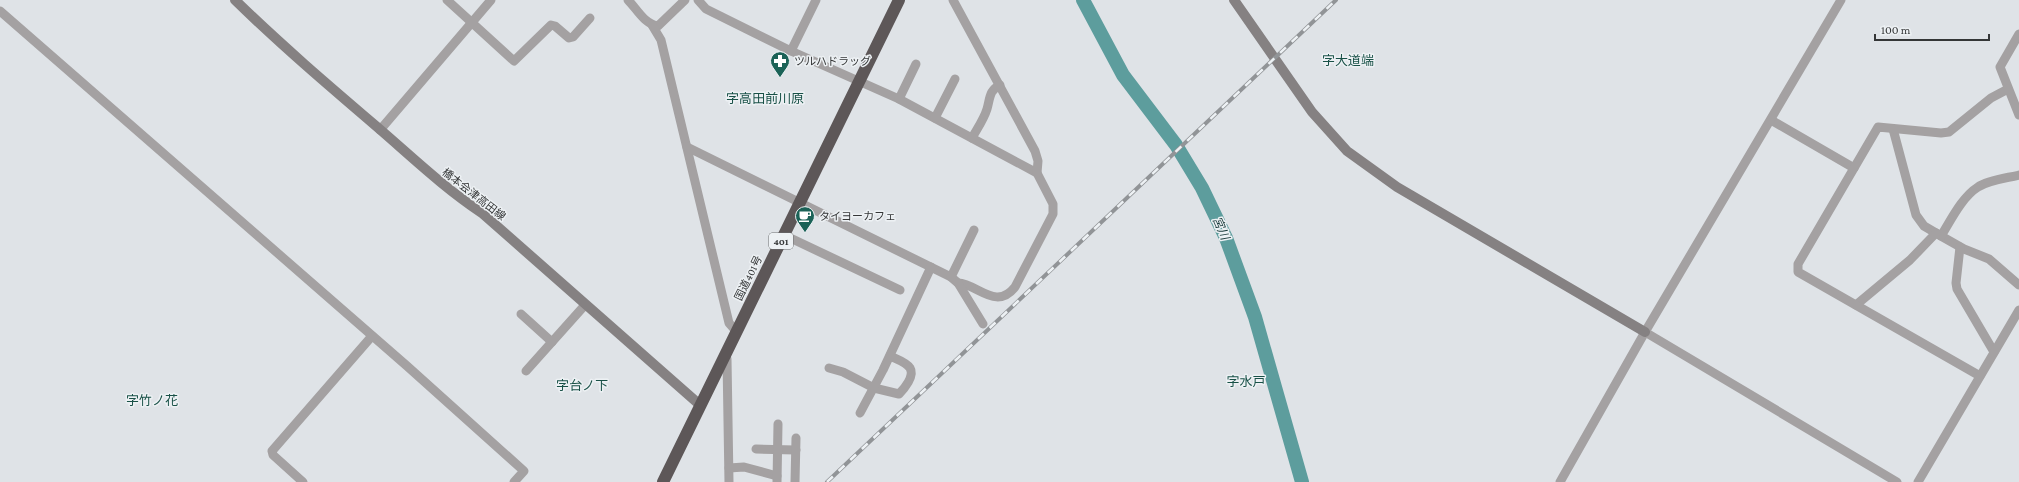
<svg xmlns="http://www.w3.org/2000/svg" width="2019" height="482" viewBox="0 0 2019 482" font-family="'Crimson Pro','Noto Sans JP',serif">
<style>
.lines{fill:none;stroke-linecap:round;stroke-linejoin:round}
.river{stroke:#5d9d9d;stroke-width:14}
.street{stroke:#a4a1a2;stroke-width:9}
.secondary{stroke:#858182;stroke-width:10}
.highway{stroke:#5d5758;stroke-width:12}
.rail-casing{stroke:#919497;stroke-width:4}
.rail{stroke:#edf1f4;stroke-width:2.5;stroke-dasharray:8;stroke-linecap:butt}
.labels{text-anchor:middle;stroke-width:3;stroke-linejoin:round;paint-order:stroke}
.shield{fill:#edf1f4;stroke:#6c6e70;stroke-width:1}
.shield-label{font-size:10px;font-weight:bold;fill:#343637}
.poi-label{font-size:11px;fill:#343637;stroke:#edf1f4;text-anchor:start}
.street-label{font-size:11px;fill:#343637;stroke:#edf1f4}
.water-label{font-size:12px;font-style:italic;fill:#193a3a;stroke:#edf1f4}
.quarter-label{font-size:13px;fill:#195147;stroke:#edf1f4}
</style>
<rect width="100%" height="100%" fill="#dfe3e7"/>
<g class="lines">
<path class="river" d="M1083,0L1123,75L1176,145L1202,188L1226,238L1255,317L1302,482"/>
<g class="street">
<path d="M447,0L514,61L551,25L555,26L569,38L573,37L590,18"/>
<path d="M628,0C637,9 644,24 658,26L685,0"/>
<path d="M698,0L706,9L791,51L899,99L1037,173L1053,204V214L1015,287C996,311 978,284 958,283"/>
<path d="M953,0L1035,151L1038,161L1037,173"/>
<path d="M0,11L407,366L524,471L514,482"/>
<path d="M652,25L661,40L729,323L736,331"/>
<path d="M2019,34L2000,67L2019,115"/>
<path d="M791,51L816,0"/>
<path d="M899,99L916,64"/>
<path d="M935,118L955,79"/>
<path d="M1771,120L1854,168"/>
<path d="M1893,129L1916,215L1924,226L1941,236L1964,249L1989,259L2019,285"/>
<path d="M380,130L491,0"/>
<path d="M972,138C977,129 984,119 987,109C990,99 989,90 1000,85"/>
<path d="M687,147L951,277L958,283L983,324"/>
<path d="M784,235L900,290"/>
<path d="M1941,236C1951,220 1962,197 1978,187C1988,180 2007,178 2019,175"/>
<path d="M1960,247L1956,283L1957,289L1994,352"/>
<path d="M951,277L974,230"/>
<path d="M1856,305L1910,260L1936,233"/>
<path d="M521,314L552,342"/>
<path d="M1645,332L1897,482"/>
<path d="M725,355L727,359L729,482"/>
<path d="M829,368L843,372L874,388L899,394C904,389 915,376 910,368C906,362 896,359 890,356"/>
<path d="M526,371L585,305"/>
<path d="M1980,376L1798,272V264L1878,127L1941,133L1949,132L1991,98L2008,89"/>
<path d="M860,413L883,370L931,267"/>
<path d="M756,449L796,450"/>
<path d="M729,468L744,467L777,476"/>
<path d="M303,482L273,455L272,451L372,336"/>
<path d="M777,482L778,424"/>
<path d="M795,482L796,438"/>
<path d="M1560,482L1645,332L1841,0"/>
<path d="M1918,482L2019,310"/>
</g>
<g class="secondary">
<path d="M235,0C280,44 328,85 376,126C411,156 443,187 482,213L700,405"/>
<path d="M1234,0L1312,112L1347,151L1397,187L1645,332"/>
</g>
<path class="highway" d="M663,482L899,0"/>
<defs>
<path id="rail" d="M827,482L1336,0"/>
</defs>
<use href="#rail" class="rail-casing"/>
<use href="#rail" class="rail"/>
</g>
<defs>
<symbol id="pharmacy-pin" viewBox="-11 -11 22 30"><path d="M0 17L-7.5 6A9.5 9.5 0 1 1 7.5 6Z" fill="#1b6257" stroke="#edf1f4"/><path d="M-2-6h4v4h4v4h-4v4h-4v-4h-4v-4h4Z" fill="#fff"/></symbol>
<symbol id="cafe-pin" viewBox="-11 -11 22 30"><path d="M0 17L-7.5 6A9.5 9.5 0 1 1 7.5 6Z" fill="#1b6257" stroke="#edf1f4"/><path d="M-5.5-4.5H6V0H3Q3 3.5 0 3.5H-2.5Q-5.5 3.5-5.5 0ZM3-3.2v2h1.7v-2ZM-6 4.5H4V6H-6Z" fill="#fff"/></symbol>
</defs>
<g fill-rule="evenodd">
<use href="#pharmacy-pin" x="769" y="50" width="22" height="30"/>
<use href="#cafe-pin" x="794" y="205" width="22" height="30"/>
</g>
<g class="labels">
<rect class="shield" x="769" y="233" width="24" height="16" rx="3"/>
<g class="shield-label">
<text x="781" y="245">401</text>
</g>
<g class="poi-label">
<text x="794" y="65">ツルハドラッグ</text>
<text x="819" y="220">タイヨーカフェ</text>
</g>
<g class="street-label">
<text transform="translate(474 194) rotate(38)" y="4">橋本会津高田線</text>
<text transform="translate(748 278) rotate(-64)" y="4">国道401号</text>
</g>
<g class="water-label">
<text transform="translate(1221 228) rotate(66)" y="4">宮川</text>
</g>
<g class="quarter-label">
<text x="1348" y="65">字大道端</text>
<text x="765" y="103">字高田前川原</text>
<text x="1246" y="386">字水戸</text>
<text x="582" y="390">字台ノ下</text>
<text x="152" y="405">字竹ノ花</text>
</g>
</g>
<path d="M1875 34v6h114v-6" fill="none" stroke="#343637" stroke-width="2"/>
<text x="1881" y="34" font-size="12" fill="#343637" stroke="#edf1f4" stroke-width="3" paint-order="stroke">100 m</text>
</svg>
